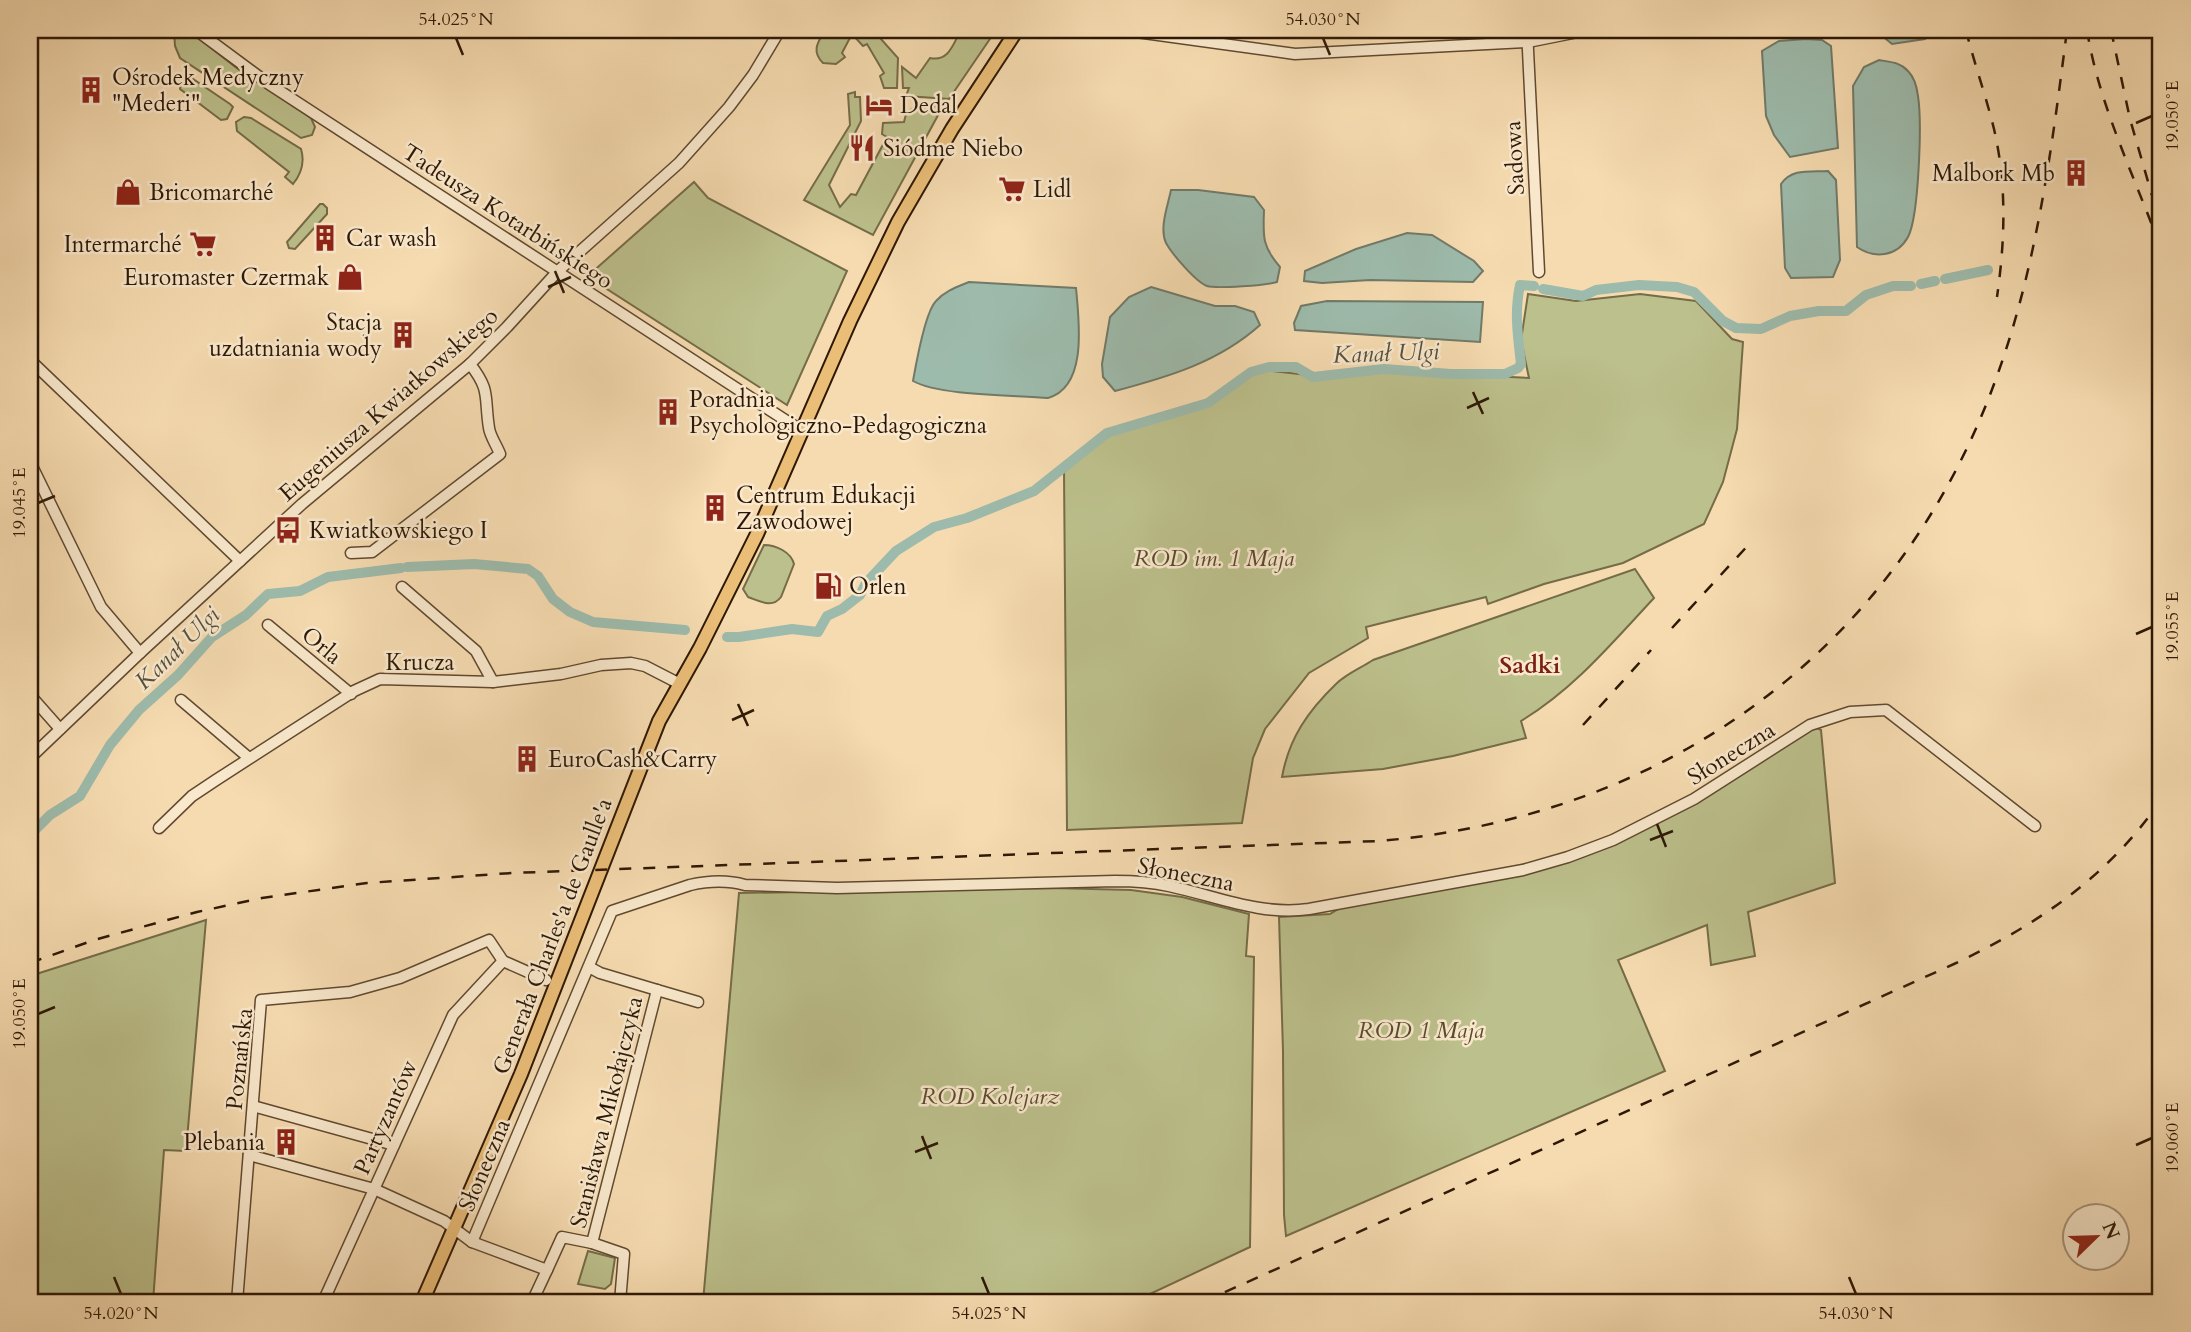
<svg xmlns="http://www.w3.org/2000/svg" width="2191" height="1332" viewBox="0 0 2191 1332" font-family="Cardo,serif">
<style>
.green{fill:#bcc08c;stroke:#756c48;stroke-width:2}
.water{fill:#9dbbac;stroke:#717a69;stroke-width:2}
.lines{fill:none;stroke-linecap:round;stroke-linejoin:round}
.canal{stroke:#9dbbac;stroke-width:10}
.minor-casing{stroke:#604930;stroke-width:13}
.major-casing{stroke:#2e1805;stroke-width:16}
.minor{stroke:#f9e8cc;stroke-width:10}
.major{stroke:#ebbe78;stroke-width:12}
.rail{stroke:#2e1805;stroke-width:2.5;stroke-dasharray:12 12;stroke-linecap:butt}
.ticks{fill:none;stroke:#2e1805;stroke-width:2.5}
.labels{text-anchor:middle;stroke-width:5;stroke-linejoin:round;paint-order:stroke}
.poi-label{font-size:23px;fill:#2e1805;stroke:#f9e8cc;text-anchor:start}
.street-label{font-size:23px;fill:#2e1805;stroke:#f9e8cc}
.park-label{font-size:23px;font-style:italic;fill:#594a2e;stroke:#f9e8cc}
.water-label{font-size:24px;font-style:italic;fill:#55513f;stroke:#f9e8cc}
.neighbourhood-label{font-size:24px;font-weight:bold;fill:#7a1f14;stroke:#f9e8cc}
.neatline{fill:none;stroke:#2e1805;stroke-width:2.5}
.ticks-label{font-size:18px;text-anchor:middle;fill:#2e1805}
</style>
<rect width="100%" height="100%" fill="#f6dbb0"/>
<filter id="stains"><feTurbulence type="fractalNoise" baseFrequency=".00286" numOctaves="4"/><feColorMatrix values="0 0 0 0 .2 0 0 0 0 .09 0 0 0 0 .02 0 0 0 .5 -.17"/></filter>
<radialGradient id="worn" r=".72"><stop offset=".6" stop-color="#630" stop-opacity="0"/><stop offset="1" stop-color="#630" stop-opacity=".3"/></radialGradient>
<g class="green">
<path d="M174,30H188L238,69L311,118L315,127L312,135L301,138L180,58L175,46Z"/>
<path d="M825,30H873L898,58L897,88H884L880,76L884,73L867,44L863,46L852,34L842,53L845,57L836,64L823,63C811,51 818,42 825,30Z"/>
<path d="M961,30H996L949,99L906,96L909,88H903L902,67L916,78L930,58C949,62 953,44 961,30Z"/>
<path d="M185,76L190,77L230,104L233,107L227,119L221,120L180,89L181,81Z"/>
<path d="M855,92V97H860L861,121L829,185L840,207L851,194L856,195L887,137L882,134L883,123L904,122L906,114L913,108L943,106L873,235L804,200L850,125L848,94Z"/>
<path d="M244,117L251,118L301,149C305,162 301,174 293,184L285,177L289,172L237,131L236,122Z"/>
<path d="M694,182L708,198L847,271L787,405L593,280L590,274Z"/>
<path d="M320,204H323L327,208V214L295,249L289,248L287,242Z"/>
<path d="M1528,294L1576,301L1640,294L1696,301L1732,339L1743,342L1737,429L1723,482L1704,524L1623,563L1544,584L1488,604L1486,597L1366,627L1368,638L1309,673L1265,729L1253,758L1242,823L1067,830L1064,472L1111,433L1211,405L1248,375L1263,370L1325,377L1385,371L1529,378L1521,340Z"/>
<path d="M764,545C776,545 791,552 794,564L781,597C772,609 760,601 748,597L743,589Z"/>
<path d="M1635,569L1654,598C1612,643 1574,689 1521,721L1526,738L1453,756L1383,769L1282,777C1289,738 1308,711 1336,684C1346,674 1361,668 1373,660Z"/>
<path d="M1815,727L1821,730L1835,883L1748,912L1755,956L1711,965L1707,925L1618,960L1665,1071L1286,1236L1284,1215L1283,1051L1279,917L1330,914L1340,908L1569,861C1657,829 1736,777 1815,727Z"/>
<path d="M1051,888L1131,890L1182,897L1249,914L1246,956L1254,957L1250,1247L1133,1302H703L739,893Z"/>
<path d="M206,920L186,1151L164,1150L153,1302H30V976Z"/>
<path d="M588,1251L615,1258L611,1284L605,1289L578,1284Z"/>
</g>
<g class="water">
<path d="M1875,30H1923L1929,34L1925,39L1892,44Z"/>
<path d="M1806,39L1822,40L1831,46L1838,148L1790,157L1774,135L1766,116L1762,51L1779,41Z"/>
<path d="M1879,60C1890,62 1900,62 1908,71C1914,77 1917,88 1918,96C1922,122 1919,216 1908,237C1897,257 1874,259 1857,247L1853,86L1864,67Z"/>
<path d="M1828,171L1836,180L1840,260L1833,277L1791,278L1785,268L1781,184C1792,168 1810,172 1828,171Z"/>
<path d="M1171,190H1198L1254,197L1264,210C1263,237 1262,246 1280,267L1277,282C1267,285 1217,289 1207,286C1196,282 1172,254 1166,243C1159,228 1168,205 1171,190Z"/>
<path d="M1407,233L1432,235L1474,261L1483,271L1473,282L1370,280L1322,283L1304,281L1305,271L1356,249Z"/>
<path d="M969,282L1076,288C1079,321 1088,387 1048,398C1014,395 940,396 913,381C916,364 925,312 936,301C945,291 957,287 969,282Z"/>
<path d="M1151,287L1215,306H1235L1254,312L1260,325C1219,362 1168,377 1115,391L1103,377L1102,364L1110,317L1129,297Z"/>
<path d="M1327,301L1483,302L1480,342L1295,330L1294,323L1301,306Z"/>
</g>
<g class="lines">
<g class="canal">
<path d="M1945,279L1988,270"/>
<path d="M1921,284L1935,281"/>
<path d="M1543,289L1583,296L1596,290L1639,285L1677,287L1694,292L1723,321L1736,328L1761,329L1790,316L1819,311H1846L1866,295L1893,286H1911"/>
<path d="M407,567L474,564L528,569L538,576L553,599L570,612L593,622L685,630"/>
<path d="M727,637H739L792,629L818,632L827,616L842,609L860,595L866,583L896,551L934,527L967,518L1034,491L1107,433L1208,403L1251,372L1269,367H1296L1313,377L1384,369L1451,374H1505L1518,368L1521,364C1518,337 1514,313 1520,285L1534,286"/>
<path d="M30,835L50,815L80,796L110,745L139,710L178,675L212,637L246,615L268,594L300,591L328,577L401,568"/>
</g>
<defs>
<g id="minor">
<path d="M196,30L269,84L802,431"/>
<path d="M1122,30L1295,54L1528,42L1588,30"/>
<path d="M1527,30L1539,272"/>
<path d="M30,360L240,561"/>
<path d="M30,462L101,607L140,653"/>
<path d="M351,553L372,552L500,454C497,446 490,436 489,428C484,396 491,391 470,364"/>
<path d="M402,587L476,651L493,682"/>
<path d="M268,625L351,694"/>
<path d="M30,695L60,729"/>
<path d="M181,700L249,758"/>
<path d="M30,758L140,653L302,504L470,364L507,327L558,271L679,163L729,107L753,75L780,30"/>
<path d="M159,828L192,796L216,780L354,691L380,679L493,682L561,674L601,665L631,663L645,666L680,684"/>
<path d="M657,990L698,1002"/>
<path d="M253,1106L394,1145"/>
<path d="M249,1155L374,1189L444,1221L472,1242L547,1270L562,1237L592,1243L657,990L600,973L589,967"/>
<path d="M472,1242L612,911L690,885C708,881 727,880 745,885L837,888L1115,881C1133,881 1151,882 1169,886C1216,896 1261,916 1309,909L1523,870L1568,857L1613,840L1694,799L1810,725L1850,712L1886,710L2035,826"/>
<path d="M592,1243L624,1254L620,1302"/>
<path d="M237,1302L261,1000L350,992L400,978L489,940L503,961L546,980"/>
<path d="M323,1302L453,1015L503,961"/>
<path d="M532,1302L547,1270"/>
</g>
<path id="major" d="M422,1302L521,1074L659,721L700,648L757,534L850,321L898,222L952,129L1017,30"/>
</defs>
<use href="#minor" class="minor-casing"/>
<use href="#major" class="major-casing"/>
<use href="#minor" class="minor"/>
<use href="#major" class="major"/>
<g class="rail">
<path d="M1966,30C1974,63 1986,96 1994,129C2007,185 2005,241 1997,297"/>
<path d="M2087,30C2099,106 2135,177 2161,249"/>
<path d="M2111,30L2130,119L2153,199"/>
<path d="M1672,628L1752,541"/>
<path d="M1583,725L1651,650"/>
<path d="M30,963L94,940L197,912L262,898L367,883L512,873L1379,841C1666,817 1899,650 1997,376C2037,265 2052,147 2067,30"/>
<path d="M1203,1302L1954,964C2037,925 2108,877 2161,800"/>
</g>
</g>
<path class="ticks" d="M456,38L463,55M1323,38L1330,55M2136,123L2152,116M555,271L564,293M548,287L571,277M1473,392L1483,414M1467,408L1489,398M38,503L55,496M2136,634L2152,627M738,704L748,726M732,720L754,710M1657,824L1666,847M1650,840L1673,831M38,1014L55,1007M922,1136L931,1159M2136,1145L2152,1138M915,1152L938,1143M114,1277L121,1294M982,1277L989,1294M1849,1277L1856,1294"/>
<defs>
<symbol id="building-bare" viewBox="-9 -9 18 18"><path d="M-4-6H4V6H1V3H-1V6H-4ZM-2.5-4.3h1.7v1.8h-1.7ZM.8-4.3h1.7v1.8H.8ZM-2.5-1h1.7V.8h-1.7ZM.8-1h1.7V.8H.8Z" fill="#8f2418" stroke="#f9e8cc" stroke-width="2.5" paint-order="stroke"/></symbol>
<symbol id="hotel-bare" viewBox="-9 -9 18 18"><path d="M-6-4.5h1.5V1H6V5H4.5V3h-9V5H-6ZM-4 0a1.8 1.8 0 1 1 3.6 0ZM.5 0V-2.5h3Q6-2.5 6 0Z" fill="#8f2418" stroke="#f9e8cc" stroke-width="2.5" paint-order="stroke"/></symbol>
<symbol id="restaurant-bare" viewBox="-9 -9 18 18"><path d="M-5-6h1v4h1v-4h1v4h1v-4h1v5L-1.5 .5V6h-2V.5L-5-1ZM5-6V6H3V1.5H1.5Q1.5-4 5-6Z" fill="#8f2418" stroke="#f9e8cc" stroke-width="2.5" paint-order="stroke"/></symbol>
<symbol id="supermarket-bare" viewBox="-9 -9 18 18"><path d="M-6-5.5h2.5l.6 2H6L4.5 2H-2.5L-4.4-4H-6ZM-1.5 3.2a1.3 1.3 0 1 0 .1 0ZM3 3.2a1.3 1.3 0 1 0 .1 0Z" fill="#8f2418" stroke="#f9e8cc" stroke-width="2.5" paint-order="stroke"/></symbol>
<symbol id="shop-bare" viewBox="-9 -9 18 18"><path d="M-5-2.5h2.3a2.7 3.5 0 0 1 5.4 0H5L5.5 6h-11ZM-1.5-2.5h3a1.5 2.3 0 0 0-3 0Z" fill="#8f2418" stroke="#f9e8cc" stroke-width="2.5" paint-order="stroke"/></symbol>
<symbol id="bus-bare" viewBox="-9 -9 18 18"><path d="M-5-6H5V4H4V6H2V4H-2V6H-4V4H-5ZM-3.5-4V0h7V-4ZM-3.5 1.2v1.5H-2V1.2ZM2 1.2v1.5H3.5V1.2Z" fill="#8f2418" stroke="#f9e8cc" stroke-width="2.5" paint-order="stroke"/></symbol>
<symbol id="fuel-bare" viewBox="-9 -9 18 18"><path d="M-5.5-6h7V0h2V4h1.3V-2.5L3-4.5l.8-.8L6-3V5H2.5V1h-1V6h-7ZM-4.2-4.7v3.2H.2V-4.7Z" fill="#8f2418" stroke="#f9e8cc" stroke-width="2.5" paint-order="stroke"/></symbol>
</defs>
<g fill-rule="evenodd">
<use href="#building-bare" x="72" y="71" width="38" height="38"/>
<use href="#hotel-bare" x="860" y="86" width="38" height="38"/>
<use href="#restaurant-bare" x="843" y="129" width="38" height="38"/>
<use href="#building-bare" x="2057" y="154" width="38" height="38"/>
<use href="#supermarket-bare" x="993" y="170" width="38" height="38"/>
<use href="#shop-bare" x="109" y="173" width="38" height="38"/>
<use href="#building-bare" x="306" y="219" width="38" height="38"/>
<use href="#supermarket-bare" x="184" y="225" width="38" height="38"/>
<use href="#shop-bare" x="331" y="258" width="38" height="38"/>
<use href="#building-bare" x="384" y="316" width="38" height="38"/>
<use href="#building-bare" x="649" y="393" width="38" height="38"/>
<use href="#building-bare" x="696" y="489" width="38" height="38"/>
<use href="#bus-bare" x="269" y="511" width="38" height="38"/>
<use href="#fuel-bare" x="809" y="567" width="38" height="38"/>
<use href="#building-bare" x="508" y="740" width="38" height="38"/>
<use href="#building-bare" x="267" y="1123" width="38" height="38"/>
</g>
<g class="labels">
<g class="poi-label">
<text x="112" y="85">Ośrodek Medyczny<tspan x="112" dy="26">"Mederi"</tspan></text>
<text x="900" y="113">Dedal</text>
<text x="883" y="156">Siódme Niebo</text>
<text x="2055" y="181" text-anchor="end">Malbork Mb</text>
<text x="1033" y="197">Lidl</text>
<text x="149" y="200">Bricomarché</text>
<text x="346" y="246">Car wash</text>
<text x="182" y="252" text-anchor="end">Intermarché</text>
<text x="329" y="285" text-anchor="end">Euromaster Czermak</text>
<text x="382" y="330" text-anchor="end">Stacja<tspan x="382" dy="26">uzdatniania wody</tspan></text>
<text x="689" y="407">Poradnia<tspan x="689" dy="26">Psychologiczno-Pedagogiczna</tspan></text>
<text x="736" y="503">Centrum Edukacji<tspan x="736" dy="26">Zawodowej</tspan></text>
<text x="309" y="538">Kwiatkowskiego I</text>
<text x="849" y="594">Orlen</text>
<text x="548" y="767">EuroCash&amp;Carry</text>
<text x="265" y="1150" text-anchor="end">Plebania</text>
</g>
<g class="street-label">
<text transform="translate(1514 158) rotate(-93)" y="8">Sadowa</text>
<text transform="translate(508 216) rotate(33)" y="8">Tadeusza Kotarbińskiego</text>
<text transform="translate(388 404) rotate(-41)" y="8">Eugeniusza Kwiatkowskiego</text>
<text transform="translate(322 645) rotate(40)" y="8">Orla</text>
<text x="420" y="670">Krucza</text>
<text transform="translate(1731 753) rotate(-32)" y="8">Słoneczna</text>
<text transform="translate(1186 874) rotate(11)" y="8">Słoneczna</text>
<text transform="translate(552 936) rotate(-69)" y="8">Generała Charles'a de Gaulle'a</text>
<text transform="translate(239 1059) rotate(-84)" y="8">Poznańska</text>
<text transform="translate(606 1112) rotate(-76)" y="8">Stanisława Mikołajczyka</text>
<text transform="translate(385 1117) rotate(-66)" y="8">Partyzantów</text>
<text transform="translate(484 1165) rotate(-67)" y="8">Słoneczna</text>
</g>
<g class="park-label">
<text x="1214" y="566">ROD im. 1 Maja</text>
<text x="1421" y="1038">ROD 1 Maja</text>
<text x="990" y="1104">ROD Kolejarz</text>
</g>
<g class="water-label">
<text transform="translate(1386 353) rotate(-2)" y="8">Kanał Ulgi</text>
<text transform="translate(177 648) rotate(-44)" y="8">Kanał Ulgi</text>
</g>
<g class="neighbourhood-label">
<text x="1530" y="673">Sadki</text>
</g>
</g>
<rect width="2191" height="1332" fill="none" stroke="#f6dbb0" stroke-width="77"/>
<g transform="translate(2096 1237) rotate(67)"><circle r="33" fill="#f9e8cc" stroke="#a8957c" stroke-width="2"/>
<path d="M0-5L12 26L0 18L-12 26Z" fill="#8f2418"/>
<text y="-10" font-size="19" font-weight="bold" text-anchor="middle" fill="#2e1805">N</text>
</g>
<rect x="38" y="38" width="2114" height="1256" class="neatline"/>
<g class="ticks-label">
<text x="456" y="25">54.025°N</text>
<text x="1323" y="25">54.030°N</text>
<text transform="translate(2172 116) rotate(-90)" y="6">19.050°E</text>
<text transform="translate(19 503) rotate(-90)" y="6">19.045°E</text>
<text transform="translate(2172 627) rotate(-90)" y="6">19.055°E</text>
<text transform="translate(19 1014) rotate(-90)" y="6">19.050°E</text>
<text transform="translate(2172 1138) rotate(-90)" y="6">19.060°E</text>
<text x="121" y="1319">54.020°N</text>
<text x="989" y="1319">54.025°N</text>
<text x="1856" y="1319">54.030°N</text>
</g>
<rect width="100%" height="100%" filter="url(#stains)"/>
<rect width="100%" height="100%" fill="url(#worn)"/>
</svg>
